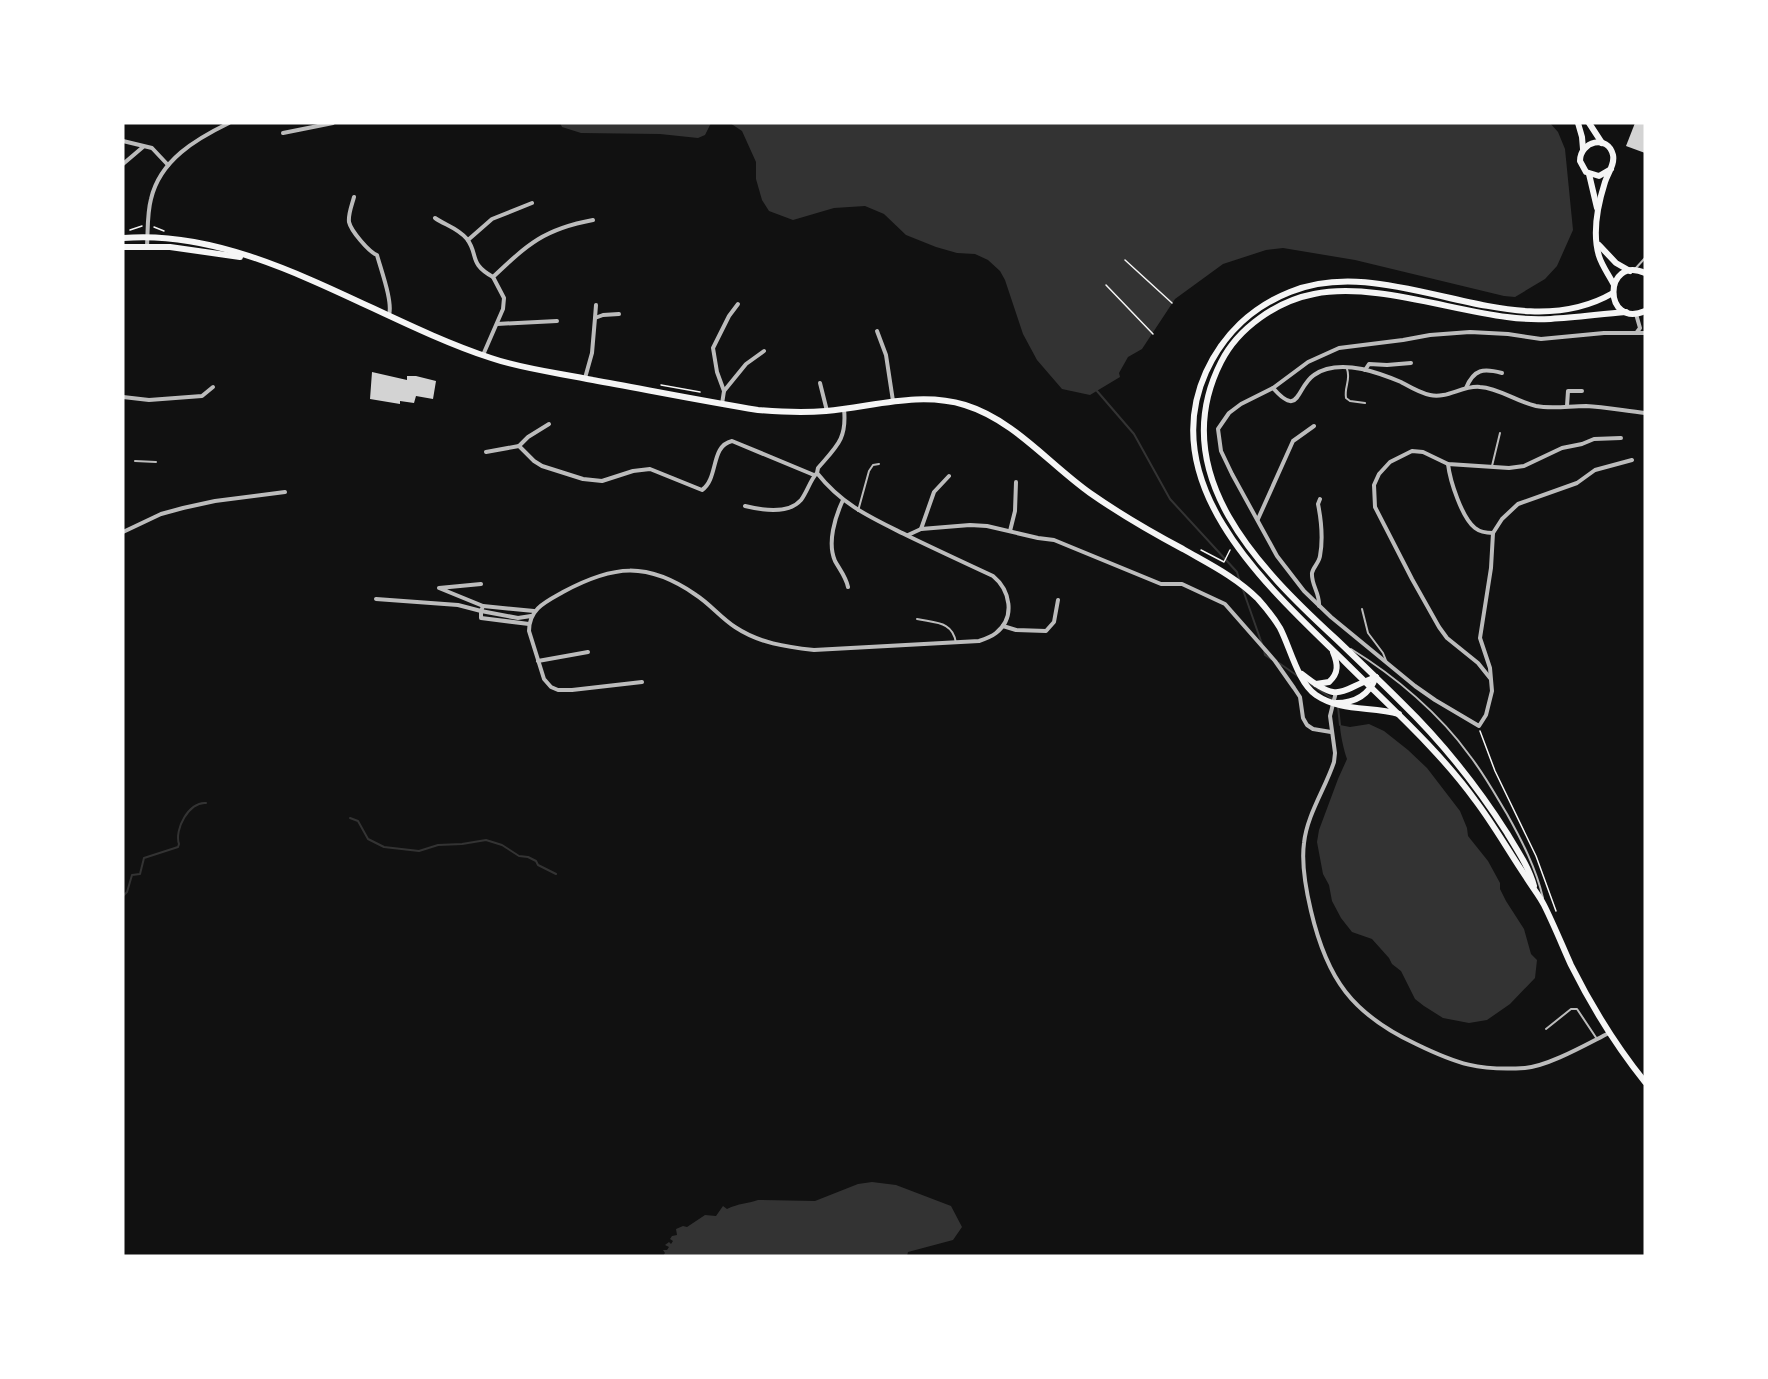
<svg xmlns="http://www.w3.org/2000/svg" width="1768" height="1379" viewBox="0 0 1768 1379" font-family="'Archivo Narrow',sans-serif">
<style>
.water{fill:#333}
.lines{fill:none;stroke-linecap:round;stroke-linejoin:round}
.stream{stroke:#333;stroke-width:2}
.building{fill:#d3d3d3}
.path{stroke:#f5f5f5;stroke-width:1.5}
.service{stroke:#bcbcbc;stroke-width:2}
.minor{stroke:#bcbcbc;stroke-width:4}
.primary{stroke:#f5f5f5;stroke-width:6}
</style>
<rect width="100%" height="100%" fill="#111"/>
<g class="water">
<path d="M560,123H711L705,135L698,138L660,134L581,133L562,127Z"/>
<path d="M730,123H1550L1558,132L1565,149L1573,230L1557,266L1545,279L1515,297L1504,296L1355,260L1283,248L1266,250L1223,264L1175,299L1142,349L1128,357L1119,373L1120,377L1090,395L1062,389L1037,360L1023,334L1005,280L1000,271L988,260L975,254L957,253L936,247L906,235L884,214L865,206L834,208L793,220L769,211L762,200L756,179V162L742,131Z"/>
<path d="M1369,724L1384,731L1408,750L1427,768L1460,811L1467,828L1468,836L1488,861L1500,883V889L1506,901L1524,929L1531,954L1537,960L1535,978L1510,1004L1487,1020L1469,1023L1443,1018L1424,1006L1415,999L1401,971L1392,964L1389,958L1372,939L1352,932L1341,918L1332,901L1329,885L1323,874L1317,842L1319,830L1338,779L1347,759C1344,751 1340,733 1340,725L1350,727Z"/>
<path d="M872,1182L896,1185L951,1206L962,1227L953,1240L908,1252L907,1256H663L665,1253L663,1250H667L669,1247L665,1245L669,1242L671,1244L673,1241L670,1239L672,1236L677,1235L676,1229L683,1226L687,1227L705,1215L716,1216L723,1206L727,1209C739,1203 747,1204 758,1200L815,1201L858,1184Z"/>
</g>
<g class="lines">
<g class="stream">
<path d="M1097,391L1134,434L1170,499L1237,572L1240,582"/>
<path d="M1242,587L1262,644"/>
<path d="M1264,650L1265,655L1271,659"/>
<path d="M1279,663L1299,677"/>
<path d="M1306,681L1334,700"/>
<path d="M1338,707L1340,725"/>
<path d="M350,818L358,821L368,839L384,847L419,851L438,845L462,844L486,840L502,845L519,856L528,857L536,861L538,865L556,874"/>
<path d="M123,896L127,892L132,875L140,874L144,858L178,847L179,844C174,830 189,801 206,803"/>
</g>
</g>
<g class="building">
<path d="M1635,123H1645V153L1626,146Z"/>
<path d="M372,372L407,380V376H416L436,381L433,399L416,396L414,403L400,401V404L370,399Z"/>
</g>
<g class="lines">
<g class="path">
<path d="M154,227L164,231"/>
<path d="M130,230L142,226"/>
<path d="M1125,260L1172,303"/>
<path d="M1106,285L1153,334"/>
<path d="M661,385L700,392"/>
<path d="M1201,550L1224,562L1230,550"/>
<path d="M1480,731L1495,771L1536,856L1556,911"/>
</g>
<g class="service">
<path d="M1635,269L1645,258"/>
<path d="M1347,369C1351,380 1344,387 1346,398L1350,401L1365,403"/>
<path d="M135,461L156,462"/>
<path d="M1492,466L1500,433"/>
<path d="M858,511L869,471L873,465L879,464"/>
<path d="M1362,609L1368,633L1383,653L1387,663"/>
<path d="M917,619C935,623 953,621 956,643"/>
<path d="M1351,649C1395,676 1440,714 1470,756C1484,774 1495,794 1507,814C1522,841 1536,868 1543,898"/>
<path d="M1546,1029L1571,1009H1577L1597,1039"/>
</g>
<g class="minor">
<path d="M283,133L333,123"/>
<path d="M123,141L152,148L168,165"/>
<path d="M123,164L143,147"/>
<path d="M354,197C352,205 348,214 349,222C351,231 369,252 377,255C381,270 393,302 389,315"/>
<path d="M435,218C445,225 458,228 467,239C479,255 468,263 493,277"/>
<path d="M468,240L492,219L532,203"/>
<path d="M147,246C148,230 147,214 151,199C160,160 196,139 229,123"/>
<path d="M1636,314L1640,328L1637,332"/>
<path d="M595,318L596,305"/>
<path d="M497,324L557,321"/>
<path d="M877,331L886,355L893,401"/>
<path d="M483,355L503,309L504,298L493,277C528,244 544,229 593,220"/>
<path d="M1365,370L1369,364L1387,365L1411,363"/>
<path d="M585,378L592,353L595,318L603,315L619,314"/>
<path d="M820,383L827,411"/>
<path d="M1273,388C1300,419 1296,387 1314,375C1328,365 1346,366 1362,369C1376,372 1389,377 1401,382C1410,387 1420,393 1430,395C1447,399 1463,385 1480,387C1499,388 1517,402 1536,406C1552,409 1569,406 1586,406C1605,407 1626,411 1645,413"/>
<path d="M1466,388C1474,369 1483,368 1502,373"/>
<path d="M724,391L746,364L764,351"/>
<path d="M123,397L149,400L202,396L213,387"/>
<path d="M722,404L724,391L717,372L713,348L729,316L738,304"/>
<path d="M1567,406L1568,391H1582"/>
<path d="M519,446L528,437L549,424"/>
<path d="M486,452L519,446L534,461L542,466L583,479L602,481L633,471L650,469L702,490C719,478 710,446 732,441L814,475"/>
<path d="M1632,460L1595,470L1577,483L1518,504L1502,519L1493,533L1491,568L1480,638L1490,668L1492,691L1486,715L1479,726L1435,700L1415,686L1331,617L1304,591L1277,556L1232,474L1221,451L1218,429L1229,413L1241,404L1273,388L1308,362L1339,348L1403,340L1430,335L1470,332L1508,334L1541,339L1604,333H1645"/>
<path d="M1448,464C1450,481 1462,518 1475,528C1480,532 1487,533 1493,533"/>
<path d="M843,500C835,517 827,543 835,561C840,570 846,577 848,587"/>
<path d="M745,506C761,510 788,515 801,500C807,492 810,481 816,474"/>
<path d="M1258,519L1293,441L1314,426"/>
<path d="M921,529L934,492L949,476"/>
<path d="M1010,531L1015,511L1016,482"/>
<path d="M123,532L161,514L183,508L215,501L285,492"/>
<path d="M908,535L921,529L970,525L987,526L1038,538L1054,540L1161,584H1182L1225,604L1275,661L1294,688L1300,697L1303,718L1307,725L1313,729L1331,732"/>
<path d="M481,584L439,588L483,606L481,611L518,618L531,616"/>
<path d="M376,599L458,605L481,611V618L529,624"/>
<path d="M483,606L534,611"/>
<path d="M1319,606C1320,593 1311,585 1312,573C1313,567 1319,563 1320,556C1323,540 1321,519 1318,504L1320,499"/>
<path d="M1003,626L1016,630L1046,631L1054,622L1058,600"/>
<path d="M538,661L588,652"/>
<path d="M1490,678L1478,663L1447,638L1439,627L1412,579L1375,507L1374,485L1379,474L1390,462L1412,451L1423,452L1448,464L1509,468L1524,466L1562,448L1582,444L1594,439L1621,438"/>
<path d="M642,682L572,690H558L551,687L544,679L529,631C529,609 545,602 563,592C613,565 647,561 696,595C710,604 721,618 735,627C759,643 786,647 814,650L979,641C985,639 991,637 996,633C1016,617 1010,590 993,576C965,563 937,550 908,536C872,518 843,506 817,473L818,468C837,446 847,439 844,409"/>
<path d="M1336,692L1330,716L1335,753L1334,762C1325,789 1307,815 1304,843C1301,865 1306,890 1311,911C1327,979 1352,1014 1416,1044C1457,1064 1479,1071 1525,1068C1549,1066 1587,1044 1609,1033"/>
</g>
<g class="primary">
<path d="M1578,123L1582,137L1583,149"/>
<path d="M1589,123L1602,143"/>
<path d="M1611,169L1599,176L1586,172L1580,161C1580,141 1608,134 1613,155C1615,164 1608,173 1605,182C1598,204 1592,233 1599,256C1602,266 1609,275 1614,285"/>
<path d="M1589,174L1597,208"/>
<path d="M123,238C249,227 374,320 491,358C523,369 559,373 593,380C648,390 703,401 758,410C781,412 803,413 826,411C873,407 918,391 965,405C1014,420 1049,464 1090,493C1120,514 1151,532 1183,549C1209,564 1236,577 1258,599C1266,608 1274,618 1280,628C1290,647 1298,683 1316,695C1341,712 1371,706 1399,714"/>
<path d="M1599,245L1616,263L1630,271"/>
<path d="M123,247H170L240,257"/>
<path d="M1645,273C1603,255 1603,329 1645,311"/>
<path d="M1613,293C1513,351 1392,250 1290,292C1252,307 1223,335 1206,372C1154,487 1271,590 1344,661C1389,706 1438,749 1475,800C1494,825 1509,852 1526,877C1532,887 1539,895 1544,905C1554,925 1562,945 1571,965C1592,1007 1616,1046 1645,1082"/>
<path d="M1302,674C1340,704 1338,691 1376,677"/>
<path d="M1316,684L1329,682C1339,673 1338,664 1333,652"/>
<path d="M1336,703C1356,703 1369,695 1376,677"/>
<path d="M1534,886C1529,867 1517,850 1507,833C1477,786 1442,742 1402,703C1380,681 1358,660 1336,639C1260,569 1164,474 1221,362C1238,328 1277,301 1314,294C1372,282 1449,310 1507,317C1547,323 1586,315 1626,312"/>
</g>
</g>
<rect width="1768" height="1379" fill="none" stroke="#ffffff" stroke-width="249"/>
</svg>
